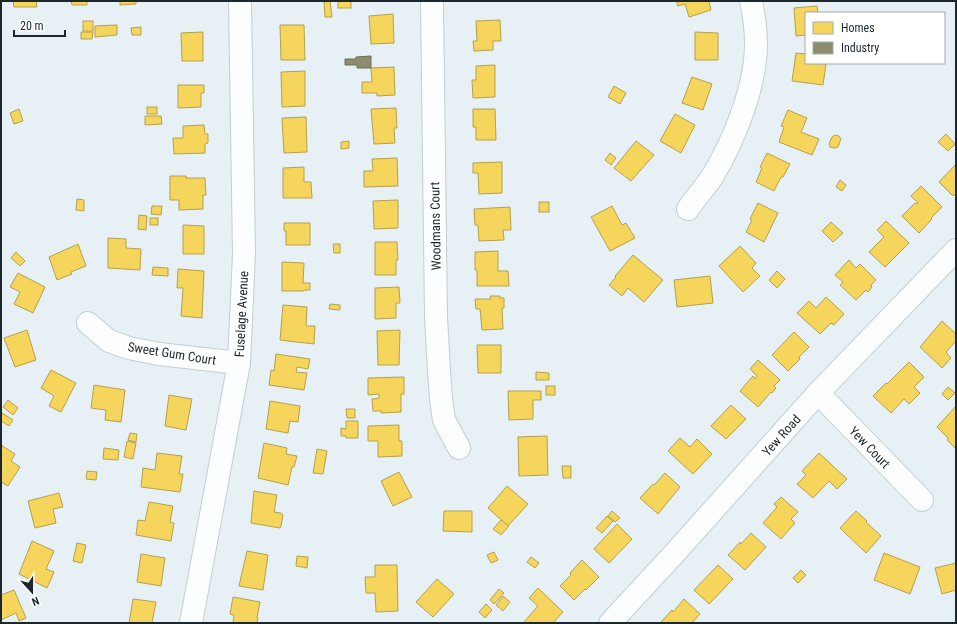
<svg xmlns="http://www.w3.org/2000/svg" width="957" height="624" viewBox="0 0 957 624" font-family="'Roboto Condensed',sans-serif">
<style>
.homes{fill:#f6d55c;stroke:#b4a14e}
.industry{fill:#8c8c6e;stroke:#6a6e5a}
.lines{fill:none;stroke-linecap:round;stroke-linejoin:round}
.minor-casing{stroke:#c3ced3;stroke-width:24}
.minor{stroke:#fbfdfe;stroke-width:22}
.labels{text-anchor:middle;stroke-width:4;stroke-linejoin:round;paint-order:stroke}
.street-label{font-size:13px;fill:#1b272c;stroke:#fff}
</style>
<rect width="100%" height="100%" fill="#e6f0f5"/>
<g class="homes">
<path d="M13,1H36L37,7H14Z"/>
<path d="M71,1H87V5H72Z"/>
<path d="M120,1H136V4L120,5Z"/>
<path d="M330,1L332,17H325L324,2Z"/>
<rect x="338" y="1" width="13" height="7"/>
<path d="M676,1H709L711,10L689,17L685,4L678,6Z"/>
<path d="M817,6L818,13H806V35L796,36L794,8Z"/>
<path d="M393,14L394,43L371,44L369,16Z"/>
<path d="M500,20L501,41H493V50L474,51L473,41H477L476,21Z"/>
<rect x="83" y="21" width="10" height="10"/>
<path d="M117,25V35L95,37V26Z"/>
<path d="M280,25H304L305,60H281Z"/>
<path d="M141,27V35H132L131,28Z"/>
<path d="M81,32H93L92,39H81Z"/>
<path d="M203,32V61H182L181,33Z"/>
<path d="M695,32L718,33V60H695Z"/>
<path d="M796,53L806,54V63L826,64L823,85L792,81Z"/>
<path d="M495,65V97L473,98L472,80H476V66Z"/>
<path d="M394,67L395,95L377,96V93H362V82H372L371,68Z"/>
<path d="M305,71V106L282,107L281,72Z"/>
<path d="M692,77L712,84L703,110L682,103Z"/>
<path d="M178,85H204V93H201V107L178,108Z"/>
<path d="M614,86L626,93L620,104L608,97Z"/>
<rect x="147" y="107" width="10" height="7"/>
<path d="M396,108L397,128H394L395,143L374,144L371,109Z"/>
<path d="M19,109L23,121L14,124L10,113Z"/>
<path d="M473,109H495L496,140H476V127H473Z"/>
<path d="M788,110L807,118L801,132L819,139L812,155L779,142L784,127L781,126Z"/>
<path d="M675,114L695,125L681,153L660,141Z"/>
<path d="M145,116H161L162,124L145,125Z"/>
<path d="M306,117L307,152L284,153L282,118Z"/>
<path d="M204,125L205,134H208V143L205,144V153L174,154L173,138H183V126Z"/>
<path d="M946,134L955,144L948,151L938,142Z"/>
<path d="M835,135L839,136L841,139L838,147L834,148L830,147L829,144L832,137Z"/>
<path d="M349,141V148L341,149V142Z"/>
<path d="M636,141L654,155L631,181L614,168Z"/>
<path d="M610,153L616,158L611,165L605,160Z"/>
<path d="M767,153L790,164L783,177H781L774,191L756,182L762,168L760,167Z"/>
<path d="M397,158L398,186L364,187V171H373L372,159Z"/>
<path d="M502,162V193L479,194L478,173H473V163Z"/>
<path d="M956,164V193L953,196L939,182Z"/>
<path d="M304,167V182H311L312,198H283V168Z"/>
<path d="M170,176H186V178H205L206,195H203V209L179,210V200H170Z"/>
<path d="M840,180L846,185L842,191L836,187Z"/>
<path d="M921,186L942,207L931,218L932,219L919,233L902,216L915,203L917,204L918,203L911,196Z"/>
<path d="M77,199L84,200V211L76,210Z"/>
<path d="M398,200V228L374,229L373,201Z"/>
<rect x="539" y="202" width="10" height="10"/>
<path d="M758,203L778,213L764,242L746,232L752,220L750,219Z"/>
<path d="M152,206H162L161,215L151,214Z"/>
<path d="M612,206L622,225L626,223L635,238L610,251L591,217Z"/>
<path d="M510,207L511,230H503L504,240L479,241L478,225H475L474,209Z"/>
<path d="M139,215L147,216L146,230L138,229Z"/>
<rect x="150" y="218" width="8" height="7"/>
<path d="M886,221L909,243L885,267L869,252L884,237L877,230Z"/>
<path d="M831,222L843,233L833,242L822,231Z"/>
<path d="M284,223H310V245H286V231H284Z"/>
<path d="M183,225L204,226V254H183Z"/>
<path d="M108,238L126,239V248L141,249L140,270L108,268Z"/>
<path d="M375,242H397L398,260H396V275H375Z"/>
<path d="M78,244L86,266L71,272L72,274L57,280L49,257Z"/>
<path d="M333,244H340V253H334Z"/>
<path d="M740,246L756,263L752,268L760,276L743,292L719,266Z"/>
<path d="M498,251V271H508L509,286H477V270H475V252Z"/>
<path d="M16,252L25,261L20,266L11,258Z"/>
<path d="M633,255L663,280L644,302L628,288L622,296L609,285L616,277L615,276Z"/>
<path d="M849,260L856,268L860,264L876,280L871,285L872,287L868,292L866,290L856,300L840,285L843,282L835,275Z"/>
<path d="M282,262L304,263L303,283H310V290H304V291H282Z"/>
<path d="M153,267L168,268V276L152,275Z"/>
<path d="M178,269L204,271L202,318L181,316L183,288H177Z"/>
<path d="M777,271L785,279L777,288L769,280Z"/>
<path d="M18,273L45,287L33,313L14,304L20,292L10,287Z"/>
<path d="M710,276L713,303L677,307L674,280Z"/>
<path d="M399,287L400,303H396V318L375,319V288Z"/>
<path d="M490,296H500V298H504V308H502L503,329L482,330L480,309H476L475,299H491Z"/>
<path d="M826,297L844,314L834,325L831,323L820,334L797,313L809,301L816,308Z"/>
<path d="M330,304L340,305V310L329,309Z"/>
<path d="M283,305L307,307L306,326H315L314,344L280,340Z"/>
<path d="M942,321L956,334V341L946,352L951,358L942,368L920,347Z"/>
<path d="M27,330L36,360L15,367L4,338Z"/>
<path d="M400,330L399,365H378L377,331Z"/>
<path d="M794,332L809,347L799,357L800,359L788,371L772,355Z"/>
<path d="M477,345H501V373H478Z"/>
<path d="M276,354L310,359L308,369L297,367L296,372L307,373L304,390L269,385L271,370L274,371Z"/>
<path d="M758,360L780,380L774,386L776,388L772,393L771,392L758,407L740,391L753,376L755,379L757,376L750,369Z"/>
<path d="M909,362L924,377L914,387L920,393L909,404L904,399L891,413L873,396L886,383L887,384Z"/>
<path d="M51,370L76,383L61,412L49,406L54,396L41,388Z"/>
<path d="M536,372L549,373V380H536Z"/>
<path d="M404,377V394H401V412L381,413V411H373L372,399L379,398V394L368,395V378Z"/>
<path d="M94,385L125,390L121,422L105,420L106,410L91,408Z"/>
<rect x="546" y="386" width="9" height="9"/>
<path d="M948,387L955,393L948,400L942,394Z"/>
<path d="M508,391H541V400H533V419L509,420Z"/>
<path d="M169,395L192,399L186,430L165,426Z"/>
<path d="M8,400L18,408L13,415L3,407Z"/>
<path d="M270,401L300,406L298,422L290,421L288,433L266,429Z"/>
<path d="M731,405L746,419L726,439L711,426Z"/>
<path d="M956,406V449L947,440L948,438L937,427Z"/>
<path d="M346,409H355V418H347Z"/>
<path d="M2,413L13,420L9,426L1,421Z"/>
<path d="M346,421H358V438H346V436H341V428L346,429Z"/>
<path d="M399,425V441H402V456L378,457V441H368V426Z"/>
<path d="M130,433L137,434L136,442L128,440Z"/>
<path d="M547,436L548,475L519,476L518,437Z"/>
<path d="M680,438L690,447L697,439L712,454L693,474L668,451Z"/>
<path d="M127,441L136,443L133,459L124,457Z"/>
<path d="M264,443L287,448L286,454L297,456L294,467H292L288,485L258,478Z"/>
<path d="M1,445L15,454L11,461L20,467L8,486L1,482Z"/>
<path d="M104,448L119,450L118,460L103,459Z"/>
<path d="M317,449L327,451L323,474L313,473Z"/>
<path d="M157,453L182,456L179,474H183L180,492L141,487L143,468L155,470Z"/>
<path d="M819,453L847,479L837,489L829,481L813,498L797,484L806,475L802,471Z"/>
<path d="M562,466H571V478H563Z"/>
<path d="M87,471L97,472L96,480L86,479Z"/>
<path d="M399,472L412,497L393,506L381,481Z"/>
<path d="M665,473L680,487L658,514L640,498L653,484L654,485Z"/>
<path d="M507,486L528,504L508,526L488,508Z"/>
<path d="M254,491L277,495L274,512L281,513L283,515L281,526L280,528L251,523Z"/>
<path d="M59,493L63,507L53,509L56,523L35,528L28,501Z"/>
<path d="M781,497L798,512L791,519L795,523L781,539L763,523L777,507L774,504Z"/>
<path d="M149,502L173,506L170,522L174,523L171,541L136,535L138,520L145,521Z"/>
<path d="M444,511H472V532L443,531Z"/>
<path d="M612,511L620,518L615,522L608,516Z"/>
<path d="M856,511L867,521L866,522L881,536L866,553L840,528Z"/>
<path d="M607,516L613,521L602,533L596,528Z"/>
<path d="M501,520L509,526L501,535L493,529Z"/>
<path d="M617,524L632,539L609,563L594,549Z"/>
<path d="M751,533L766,547L745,570L728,555L740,542L741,544Z"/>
<path d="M32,541L54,551L46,569L54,572L47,588L19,574Z"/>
<path d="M77,543L86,545L82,563L73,561Z"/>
<path d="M247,551L268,555L263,590L239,586Z"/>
<path d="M494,552L498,560L491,563L487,555Z"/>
<path d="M884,553L920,567L910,594L874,580Z"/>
<path d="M141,554L165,558L161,586L137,582Z"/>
<path d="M297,556L308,557L307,568L296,566Z"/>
<path d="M531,557L539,563L535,568L527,562Z"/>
<path d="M582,560L599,577L586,590L585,589L574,600L560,586L571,575L570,573Z"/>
<path d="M956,563V590L942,594L935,568Z"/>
<path d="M375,565H397L398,611L376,612L375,593H366L365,577H375Z"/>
<path d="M718,565L733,579L709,604L694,590Z"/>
<path d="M801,570L806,575L798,583L793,578Z"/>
<path d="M437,579L454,594L433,617L416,602Z"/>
<path d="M538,588L563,612L553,623H523L538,606L529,598Z"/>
<path d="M499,589L504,593L494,604L490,600Z"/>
<path d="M14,590L26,618L19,621L16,613L1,620V595Z"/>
<path d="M503,596L510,602L503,611L496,605Z"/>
<path d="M233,597L260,602L257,618H258L257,623H233L234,615L230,614Z"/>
<path d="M133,599L156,602L152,623H129Z"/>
<path d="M684,599L700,614L692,623H662L661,622L672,610L673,612Z"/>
<path d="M486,604L492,610L485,618L479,612Z"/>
</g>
<path class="industry" d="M371,56V68H357V65H345V59H356V57Z"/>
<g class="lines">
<defs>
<g id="minor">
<path d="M432,1L436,317L439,370L441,399L444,420L459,448"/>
<path d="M688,209C695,198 705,188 712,177C734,141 756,86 756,44C756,29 754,15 751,1"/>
<path d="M88,323L109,341L129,348L159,354L239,363"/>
<path d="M818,393L922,500"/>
<path d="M191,623L239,363L244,254L240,1"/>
<path d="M610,623L673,555L818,393L956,250"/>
</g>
</defs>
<use href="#minor" class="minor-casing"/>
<use href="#minor" class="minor"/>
</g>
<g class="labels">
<g class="street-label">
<text transform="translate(435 226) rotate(-91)" y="5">Woodmans Court</text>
<text transform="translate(241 314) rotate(-87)" y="5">Fuselage Avenue</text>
<text transform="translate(172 353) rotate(9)" y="5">Sweet Gum Court</text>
<text transform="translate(781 435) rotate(-48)" y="5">Yew Road</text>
<text transform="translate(870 447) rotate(46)" y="5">Yew Court</text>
</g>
</g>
<rect width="957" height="624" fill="none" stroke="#1b272c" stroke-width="4"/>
<rect x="805" y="12" width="140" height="52" fill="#ffffff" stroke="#a4a9ab"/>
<rect x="813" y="22" width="20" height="12" fill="#f6d55c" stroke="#a4a9ab"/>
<text x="841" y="32" font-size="12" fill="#1b272c">Homes</text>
<rect x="813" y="42" width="20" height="12" fill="#8c8c6e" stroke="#a4a9ab"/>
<text x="841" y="52" font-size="12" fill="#1b272c">Industry</text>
<g transform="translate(32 592) rotate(159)" stroke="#ffffff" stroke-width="3" paint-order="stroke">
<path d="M0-3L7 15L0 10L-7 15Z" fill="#1b272c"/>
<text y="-6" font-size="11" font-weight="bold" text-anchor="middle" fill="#1b272c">N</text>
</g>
<path d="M14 30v6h51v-6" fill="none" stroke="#1b272c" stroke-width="2"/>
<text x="20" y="30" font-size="12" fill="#1b272c" stroke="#ffffff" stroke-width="3" paint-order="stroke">20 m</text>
</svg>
